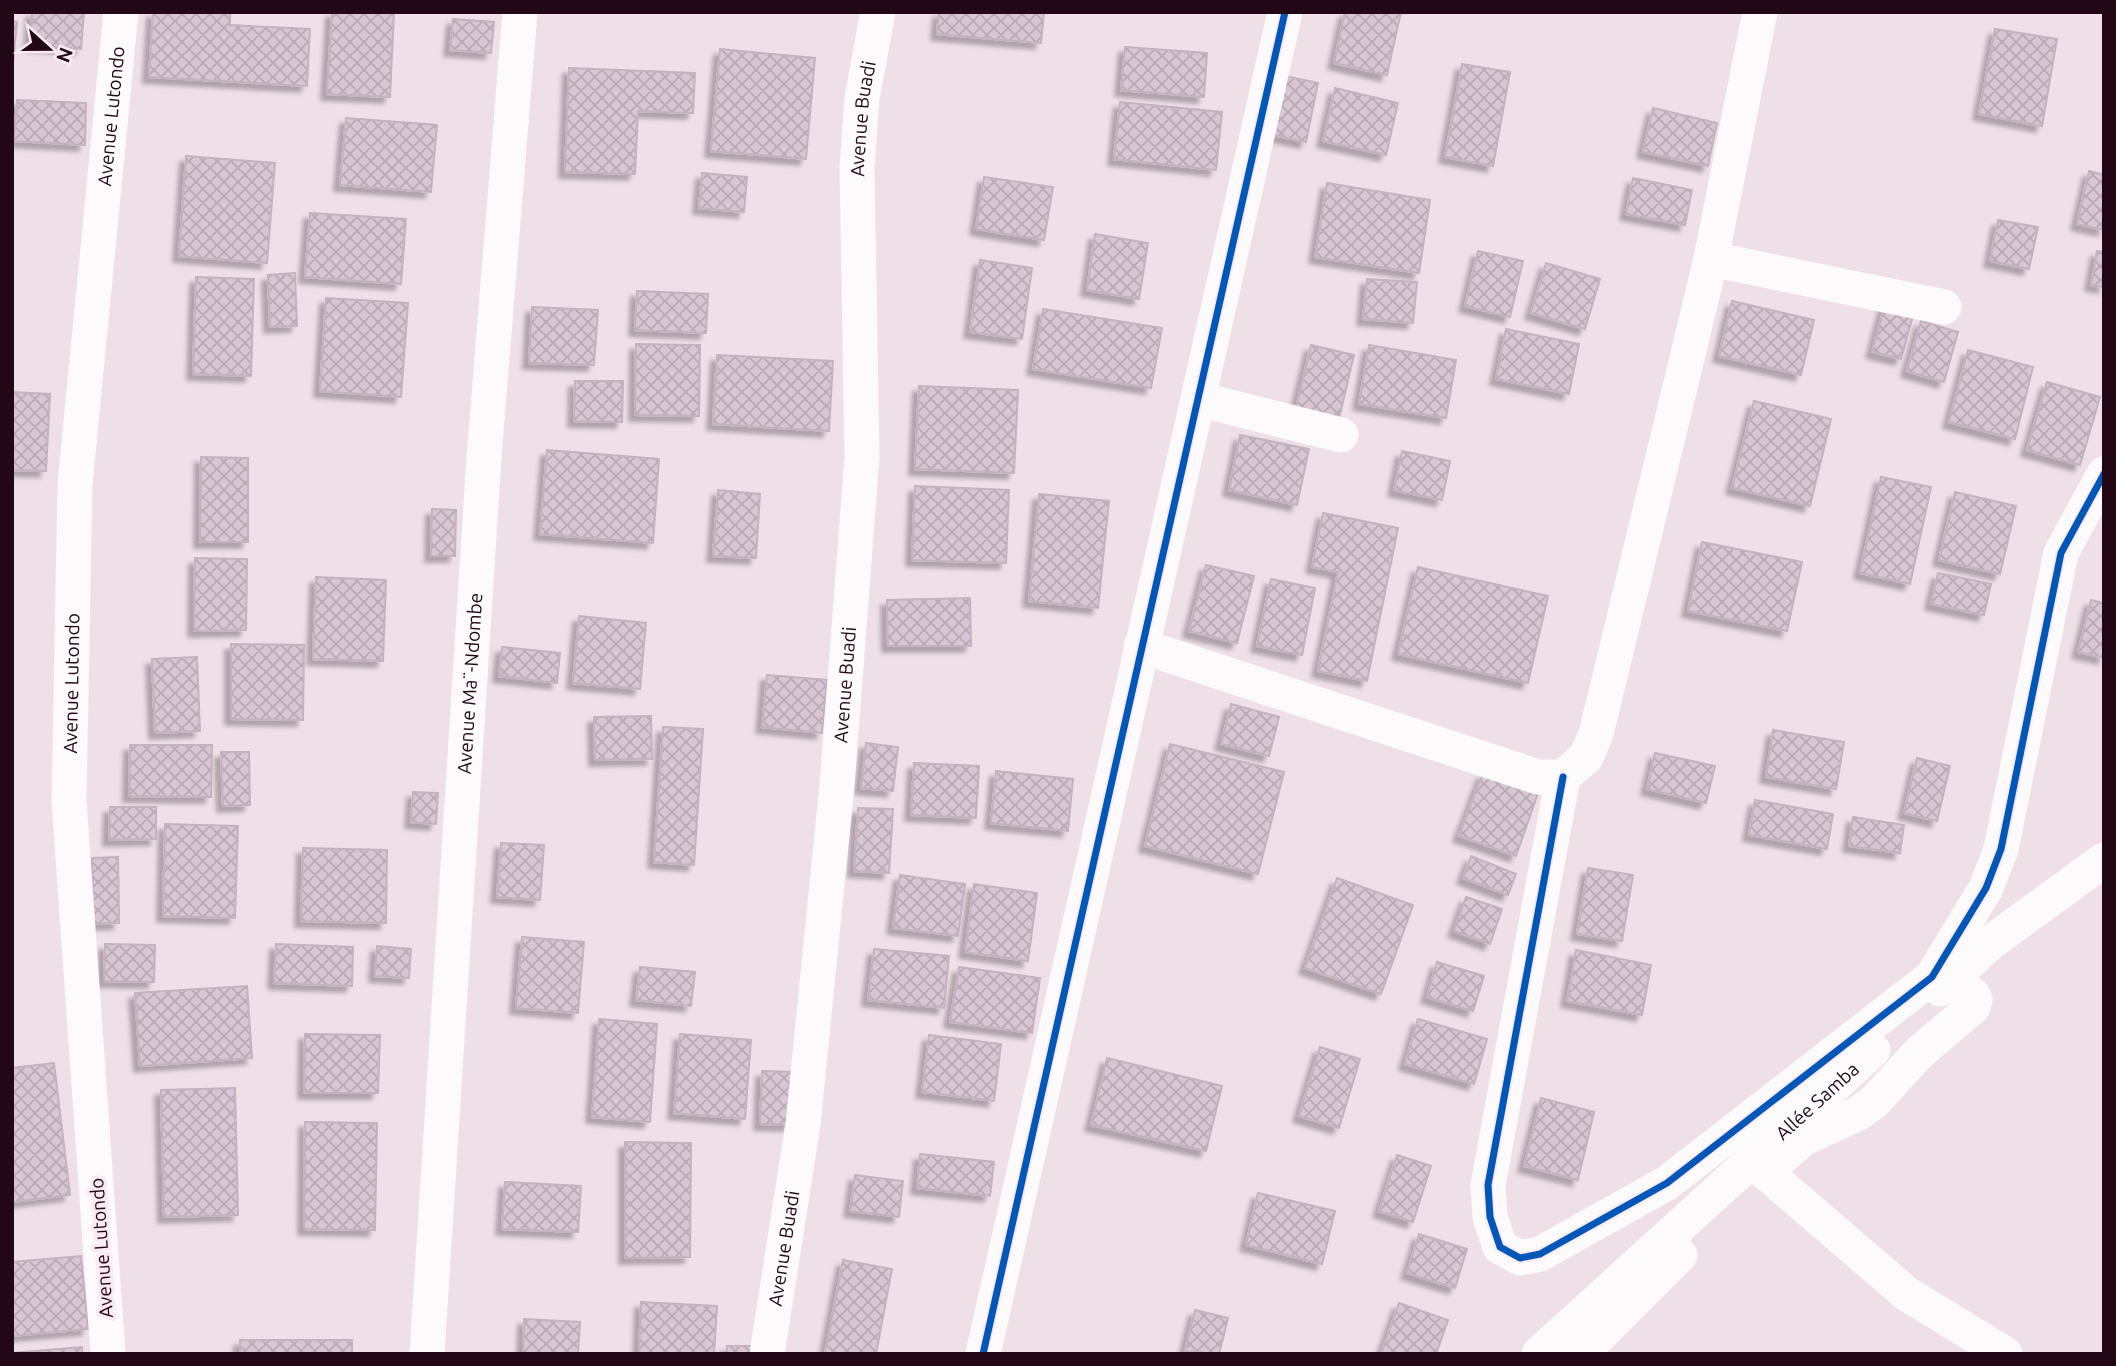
<svg xmlns="http://www.w3.org/2000/svg" width="2116" height="1366" viewBox="0 0 2116 1366" font-family="Ubuntu,sans-serif">
<style>
.building{fill:url(#building-cross-hatch);stroke:#c4b2c0;stroke-width:2;filter:url(#shadow)}
.lines{fill:none;stroke-linecap:round;stroke-linejoin:round}
.street{stroke:#fdfafb;stroke-width:35}
.cycleway-casing{stroke:#faeaf1;stroke-width:11}
.cycleway{stroke:#0057b8;stroke-width:7}
.labels{text-anchor:middle;stroke-width:7;stroke-linejoin:round;paint-order:stroke}
.street-label{font-size:19px;fill:#220817;stroke:#faeaf1}
</style>
<defs>
<pattern id="building-cross-hatch" width="8" height="8" patternUnits="userSpaceOnUse" patternTransform="scale(1.75)"><rect width="8" height="8" fill="#d8c6d4"/><path d="M0 0l8 8M0 8l8-8" fill="none" stroke="#b9a9b5"/></pattern>
<filter id="shadow"><feDropShadow dx="-6" dy="6" stdDeviation="2" flood-color="#0004"/></filter>
</defs>
<rect width="100%" height="100%" fill="#efdfe7"/>
<g class="building">
<path d="M32,12H84L81,49L30,45Z"/>
<path d="M153,12H230V25L310,29L307,86L149,77Z"/>
<path d="M332,12H394L390,97L327,94Z"/>
<path d="M939,12H1044L1041,43L937,34Z"/>
<path d="M1345,12H1401L1387,75L1334,63Z"/>
<path d="M453,19L494,22L491,53L450,50Z"/>
<path d="M12,21L17,22L12,73Z"/>
<path d="M1995,29L2057,39L2042,126L1979,114Z"/>
<path d="M1125,47L1207,53L1204,97L1121,90Z"/>
<path d="M720,49L815,58L806,159L711,151Z"/>
<path d="M1462,64L1510,72L1493,166L1445,157Z"/>
<path d="M569,68L695,73L693,113L638,111L635,174L565,172Z"/>
<path d="M1285,76L1318,83L1306,142L1273,135Z"/>
<path d="M1335,88L1398,103L1386,155L1323,141Z"/>
<path d="M17,100L86,103L85,145L14,141Z"/>
<path d="M1120,102L1222,112L1216,170L1114,159Z"/>
<path d="M1653,108L1717,123L1708,166L1643,152Z"/>
<path d="M346,118L437,125L431,192L340,185Z"/>
<path d="M186,156L275,163L267,263L179,256Z"/>
<path d="M2089,171L2104,175V230L2077,224Z"/>
<path d="M702,173L747,177L744,212L699,208Z"/>
<path d="M984,177L1053,187L1044,240L976,229Z"/>
<path d="M1633,178L1692,190L1685,225L1626,214Z"/>
<path d="M1327,183L1430,200L1419,273L1315,257Z"/>
<path d="M310,213L406,219L401,284L305,277Z"/>
<path d="M1998,220L2038,227L2029,269L1990,261Z"/>
<path d="M1095,234L1148,243L1139,299L1087,290Z"/>
<path d="M1478,251L1523,261L1510,317L1465,306Z"/>
<path d="M2097,251L2104,252V287L2091,285Z"/>
<path d="M980,260L1032,268L1022,339L970,332Z"/>
<path d="M1546,263L1600,279L1585,329L1531,313Z"/>
<path d="M295,273L297,326L270,327L268,275Z"/>
<path d="M196,277L254,279L251,376L193,374Z"/>
<path d="M1367,279L1417,282L1413,323L1363,319Z"/>
<path d="M637,291L708,294L706,333L635,330Z"/>
<path d="M326,298L408,303L401,397L320,391Z"/>
<path d="M1732,301L1814,320L1801,375L1719,356Z"/>
<path d="M1885,304L1914,312L1901,359L1872,352Z"/>
<path d="M532,307L598,310L594,365L529,363Z"/>
<path d="M1043,309L1162,328L1151,388L1033,369Z"/>
<path d="M1921,321L1958,332L1944,382L1907,371Z"/>
<path d="M1506,329L1579,344L1569,394L1496,379Z"/>
<path d="M636,344L700,345L699,416L635,415Z"/>
<path d="M1311,345L1354,355L1338,423L1295,412Z"/>
<path d="M1369,345L1456,360L1446,418L1359,404Z"/>
<path d="M1968,350L2033,367L2015,439L1949,422Z"/>
<path d="M717,355L833,361L829,431L713,424Z"/>
<path d="M575,381H623L622,422L574,421Z"/>
<path d="M2047,382L2100,397L2080,465L2027,450Z"/>
<path d="M919,386L1018,390L1014,473L915,469Z"/>
<path d="M12,392L50,394L46,471L12,470Z"/>
<path d="M1754,401L1831,419L1810,506L1732,488Z"/>
<path d="M1240,435L1309,449L1297,505L1229,490Z"/>
<path d="M547,450L659,459L653,543L540,534Z"/>
<path d="M1402,451L1450,461L1442,500L1394,490Z"/>
<path d="M201,457L248,458V542H200Z"/>
<path d="M1881,477L1931,487L1910,584L1860,573Z"/>
<path d="M915,486L1009,490L1006,563L912,560Z"/>
<path d="M718,490L760,494L756,558L713,556Z"/>
<path d="M1955,492L2016,506L2000,574L1939,560Z"/>
<path d="M1039,494L1109,501L1098,608L1029,601Z"/>
<path d="M432,509L456,510L455,556H431Z"/>
<path d="M1323,513L1398,528L1367,681L1318,671L1338,572L1312,567Z"/>
<path d="M1702,542L1802,562L1787,631L1688,611Z"/>
<path d="M195,558L247,559L246,630L194,631Z"/>
<path d="M1206,565L1254,576L1237,643L1189,631Z"/>
<path d="M1418,567L1548,596L1528,683L1398,654Z"/>
<path d="M1938,573L1991,584L1984,615L1931,604Z"/>
<path d="M316,577L386,580L383,661L313,659Z"/>
<path d="M1271,579L1315,588L1302,655L1257,646Z"/>
<path d="M970,598L971,646H888L887,600Z"/>
<path d="M2091,600L2104,603V658L2078,652Z"/>
<path d="M579,616L646,623L640,689L573,683Z"/>
<path d="M231,644L304,645L303,720L231,719Z"/>
<path d="M502,647L560,653L557,683L499,676Z"/>
<path d="M197,657L200,731L155,733L152,659Z"/>
<path d="M767,675L827,680L822,733L762,727Z"/>
<path d="M1231,704L1279,717L1269,756L1221,744Z"/>
<path d="M651,716L652,759L595,760L594,717Z"/>
<path d="M663,727L703,729L694,865L654,862Z"/>
<path d="M1773,730L1844,742L1836,789L1766,777Z"/>
<path d="M866,743L898,747L893,791L861,788Z"/>
<path d="M1170,744L1284,772L1258,874L1145,846Z"/>
<path d="M130,745H212L211,797L129,796Z"/>
<path d="M221,752H249L250,805L223,806Z"/>
<path d="M1655,753L1715,766L1706,803L1647,789Z"/>
<path d="M1917,758L1950,766L1937,821L1904,813Z"/>
<path d="M914,763L979,766L976,818L911,815Z"/>
<path d="M996,771L1073,779L1068,831L991,823Z"/>
<path d="M1483,773L1538,793L1516,856L1459,836Z"/>
<path d="M413,792L438,793L436,824L411,822Z"/>
<path d="M1755,800L1833,814L1827,849L1749,835Z"/>
<path d="M110,807H156V839L109,840Z"/>
<path d="M858,808L893,809L889,873L854,871Z"/>
<path d="M1853,817L1904,825L1900,853L1849,846Z"/>
<path d="M165,824L238,826L235,918L163,916Z"/>
<path d="M501,843L544,845L540,900L497,897Z"/>
<path d="M303,848L387,850L386,923L301,921Z"/>
<path d="M1471,856L1516,874L1508,895L1463,878Z"/>
<path d="M118,857L119,923L93,924L92,858Z"/>
<path d="M1588,868L1633,875L1622,941L1577,934Z"/>
<path d="M900,875L965,884L958,936L893,928Z"/>
<path d="M1337,878L1413,905L1381,994L1305,968Z"/>
<path d="M974,884L1037,893L1028,961L965,952Z"/>
<path d="M1466,897L1502,909L1490,944L1454,931Z"/>
<path d="M522,937L584,942L578,1013L516,1008Z"/>
<path d="M105,944L155,945L154,982L104,981Z"/>
<path d="M276,944L353,947L352,986L274,983Z"/>
<path d="M377,946L411,949L409,978L375,976Z"/>
<path d="M874,949L949,956L944,1008L868,1000Z"/>
<path d="M1576,950L1651,965L1642,1015L1567,1001Z"/>
<path d="M1437,962L1484,976L1473,1011L1427,997Z"/>
<path d="M640,967L695,972L691,1006L636,1000Z"/>
<path d="M959,967L1040,978L1032,1033L950,1022Z"/>
<path d="M247,986L252,1058L140,1066L135,993Z"/>
<path d="M599,1019L657,1024L650,1122L592,1117Z"/>
<path d="M1418,1019L1487,1039L1474,1084L1405,1064Z"/>
<path d="M305,1034L380,1035L378,1093H304Z"/>
<path d="M680,1034L751,1040L745,1119L674,1113Z"/>
<path d="M929,1035L1001,1044L994,1101L922,1092Z"/>
<path d="M1320,1047L1360,1059L1339,1128L1299,1116Z"/>
<path d="M1107,1058L1222,1086L1206,1151L1091,1125Z"/>
<path d="M54,1063L70,1195L12,1202V1068Z"/>
<path d="M762,1071L793,1072L790,1125L760,1124Z"/>
<path d="M235,1088L238,1215L164,1217L161,1090Z"/>
<path d="M1541,1098L1594,1112L1578,1180L1524,1166Z"/>
<path d="M305,1122L377,1123L375,1230L304,1229Z"/>
<path d="M625,1142L691,1143L690,1257L625,1258Z"/>
<path d="M920,1154L994,1162L990,1196L917,1188Z"/>
<path d="M1397,1155L1431,1166L1413,1222L1379,1211Z"/>
<path d="M855,1175L903,1181L899,1217L850,1211Z"/>
<path d="M505,1182L581,1186L578,1232L502,1229Z"/>
<path d="M1258,1193L1335,1211L1322,1264L1246,1245Z"/>
<path d="M1419,1234L1467,1249L1455,1288L1407,1273Z"/>
<path d="M81,1256L88,1329L12,1336V1262Z"/>
<path d="M843,1260L892,1269L876,1354H825Z"/>
<path d="M641,1302L717,1306L714,1354H639Z"/>
<path d="M1399,1303L1448,1320L1436,1354H1381Z"/>
<path d="M1195,1310L1228,1318L1219,1354L1185,1351Z"/>
<path d="M524,1319L580,1322L578,1354H523Z"/>
<rect x="240" y="1340" width="112" height="14"/>
<rect x="727" y="1346" width="25" height="8"/>
<path d="M82,1347V1354H12V1353Z"/>
</g>
<g class="lines">
<g class="street">
<path d="M1711,259L1944,307"/>
<path d="M1198,399L1341,435"/>
<path d="M1141,646L1538,777H1563L1586,757L1596,734L1711,259L1760,12"/>
<path d="M1563,777L1488,1185L1490,1217L1500,1247L1520,1258L1540,1254L1667,1183L1932,977L1986,888L2001,849L2061,553L2104,474"/>
<path d="M1940,989L1990,943L2104,860"/>
<path d="M1781,1158L1803,1139L1859,1113L1874,1102L1919,1053L1973,1007L1975,999L1972,994L1932,977"/>
<path d="M1765,1172L1907,1294L2005,1354"/>
<path id="s1" d="M108,1354L69,801L75,484L121,12"/>
<path id="s2" d="M427,1354L484,457L520,12"/>
<path id="s3" d="M767,1354L803,1124L837,785L862,457L857,167L862,98L878,12"/>
<path d="M983,1354L1285,12"/>
<path id="s4" d="M1539,1354L1873,1050"/>
<path d="M1581,1354L1680,1255"/>
</g>
<defs>
<g id="cycleway">
<path d="M1563,777L1488,1185L1490,1217L1500,1247L1520,1258L1540,1254L1667,1183L1932,977L1986,888L2001,849L2061,553L2104,474"/>
<path d="M983,1354L1285,12"/>
</g>
</defs>
<use href="#cycleway" class="cycleway-casing"/>
<use href="#cycleway" class="cycleway"/>
</g>
<g class="labels">
<g class="street-label">
<text dy="7" stroke="none"><textPath href="#s1" startOffset="1241">Avenue Lutondo</textPath></text>
<text dy="7" stroke="none"><textPath href="#s3" startOffset="1241">Avenue Buadi</textPath></text>
<text dy="7" stroke="none"><textPath href="#s1" startOffset="672">Avenue Lutondo</textPath></text>
<text dy="7" stroke="none"><textPath href="#s2" startOffset="672">Avenue Ma¨-Ndombe</textPath></text>
<text dy="7" stroke="none"><textPath href="#s3" startOffset="674">Avenue Buadi</textPath></text>
<text dy="7" stroke="none"><textPath href="#s4" startOffset="376">Allée Samba</textPath></text>
<text transform="translate(101 1248) rotate(-94)" y="7">Avenue Lutondo</text>
<text dy="7" stroke="none"><textPath href="#s3" startOffset="107">Avenue Buadi</textPath></text>
</g>
</g>
<rect width="2116" height="1366" fill="none" stroke="#220817" stroke-width="28"/>
<g transform="translate(49 49) rotate(111)" stroke="#faeaf1" stroke-width="5" paint-order="stroke">
<path d="M0-5L12 26L0 18L-12 26Z" fill="#220817"/>
<text y="-10" font-size="19" font-weight="bold" text-anchor="middle" fill="#220817">N</text>
</g>
</svg>
